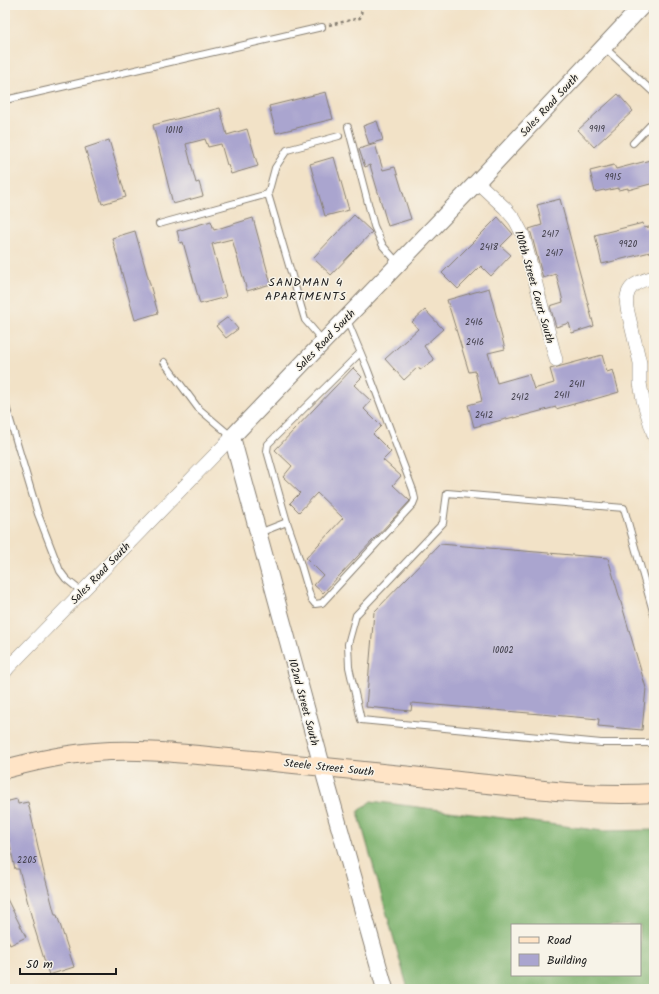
<svg xmlns="http://www.w3.org/2000/svg" width="659" height="994" viewBox="0 0 659 994" font-family="Kalam,sans-serif">
<style>
.forest{fill:#7fb36f;stroke:#4e6846;fill-rule:evenodd}
.building{fill:#aaa5cf}
.lines{fill:none;stroke-linecap:round;stroke-linejoin:round}
.service-casing{stroke:#877f72;stroke-width:8}
.minor-casing{stroke:#877f72;stroke-width:14}
.tertiary-casing{stroke:#877f72;stroke-width:18}
.secondary-casing{stroke:#877f72;stroke-width:20}
.path{stroke:#877f72;stroke-width:2.5;stroke-dasharray:3 3;stroke-linecap:butt}
.service{stroke:#fff;stroke-width:6}
.minor{stroke:#fff;stroke-width:13}
.tertiary{stroke:#fff;stroke-width:16}
.secondary{stroke:#ffe4c6;stroke-width:18}
.labels{text-anchor:middle;stroke-width:3;stroke-linejoin:round;paint-order:stroke}
.number-label{font-size:9px;fill:#403e49}
.street-label{font-size:11px;fill:#1c1c1c;stroke:#f7f3e8}
.neighbourhood-label{font-size:12px;letter-spacing:1px;fill:#1c1c1c;stroke:#f7f3e8}
</style>
<rect width="100%" height="100%" fill="#f7f3e8"/>
<filter id="ink" filterUnits="userSpaceOnUse"><feTurbulence type="fractalNoise" baseFrequency=".025" numOctaves="2"/><feDisplacementMap in="SourceGraphic" scale="8" xChannelSelector="R" yChannelSelector="G"/><feConvolveMatrix kernelMatrix="1 2 1 2 8 2 1 2 1" color-interpolation-filters="sRGB"/></filter>
<filter id="wash" filterUnits="userSpaceOnUse"><feTurbulence type="fractalNoise" baseFrequency=".012" numOctaves="4" result="noise"/><feDisplacementMap in="SourceGraphic" scale="16" xChannelSelector="R" yChannelSelector="G"/><feGaussianBlur stdDeviation="0.9" result="paint"/><feColorMatrix in="noise" values="0 0 0 0 0 0 0 0 0 0 0 0 0 0 0 0 0 1.4 0 .05"/><feComposite in="paint" operator="in"/></filter>
<g filter="url(#wash)">
<rect width="100%" height="100%" fill="#f2e2c7"/>
<path class="forest" d="M371,801L603,831L654,830V989H408L358,812ZM512,925H640V975H512Z"/>
<g id="blocks">
<g class="building">
<path d="M326,92L333,119L276,133L269,106Z"/>
<path d="M618,94L633,111L594,147L578,130Z"/>
<path d="M220,108L227,135L247,129L258,166L231,174L228,165H227L221,144L208,147L205,139L186,144L196,183L199,182L203,196L173,204L153,125Z"/>
<path d="M377,121L383,140L369,144L363,126Z"/>
<path d="M109,140L126,197L102,204L85,148Z"/>
<path d="M375,144L383,170L395,167L411,219L388,226L370,165L365,167L359,149Z"/>
<path d="M334,157L349,210L325,216L310,164Z"/>
<path d="M654,159V183L628,190V188L618,190V188L605,191L604,190L595,192L590,171L614,165L616,169Z"/>
<path d="M560,199L594,326L572,333L569,323L556,327L550,306L563,302L561,293L556,274L543,278L531,233L529,229L542,225L537,205Z"/>
<path d="M354,215L372,232L331,275L313,258Z"/>
<path d="M498,217L513,234L501,246L511,255L491,276L481,266L458,289L442,273Z"/>
<path d="M253,218L271,284L247,291L232,239L212,244L226,297L200,304L183,242L180,243L177,231L211,221L214,230Z"/>
<path d="M643,223L644,228L654,226V251L602,264L595,235Z"/>
<path d="M135,231L158,313L135,320L112,238Z"/>
<path d="M489,288L505,349L488,353L497,383L529,374L534,389L554,383L550,369L602,355L607,372L613,370L619,392L588,401V400L556,409V407L514,418V417L474,427L468,405L482,401L475,371L469,372L447,300Z"/>
<path d="M425,310L443,329L424,346L434,360L420,370L418,367L404,380L385,359L418,329L412,322Z"/>
<path d="M228,317L238,329L226,338L216,326Z"/>
<path d="M353,368L362,377L354,385L371,401L364,409L381,426L373,434L391,452L383,460L401,476L393,485L410,501L323,593L314,585L323,575L306,558L343,518L317,493L299,512L290,503L300,493L283,477L292,466L275,450Z"/>
<path d="M440,544L608,558L646,688L642,730L598,726L599,719L412,703L411,711L366,707L374,612Z"/>
<path d="M17,799L18,804L28,802L43,869L55,915H57L74,967L49,975L35,930L19,869H15L5,822V802Z"/>
<path d="M5,895L26,937L10,945L5,934Z"/>
</g>
</g>
</g>
<g filter="url(#ink)">
<use href="#blocks" fill-opacity="0" stroke="#877f72" stroke-width="1"/>
<g class="lines">
<defs>
<g id="service">
<path d="M605,48L654,93"/>
<path d="M5,100L322,27"/>
<path d="M348,127L374,226L383,246L398,263"/>
<path d="M633,143L654,121"/>
<path d="M159,224L268,194"/>
<path d="M323,341L305,320L268,194L275,168L287,150L339,136"/>
<path d="M164,362L198,408L231,436"/>
<path d="M5,403L38,514L60,571L66,579L82,592"/>
<path d="M287,522L267,451L268,444L360,353"/>
<path d="M259,533L287,522L295,545L311,599L315,604L322,603L413,504L415,499L413,490L367,368L347,320"/>
<path d="M654,615L624,508L447,493L443,523L356,615L348,644L349,667L361,720L601,743H647L654,742"/>
</g>
<g id="minor">
<path d="M477,182L505,208L515,220L523,235L556,360"/>
<path d="M654,277C635,282 624,287 627,308L640,363V383L643,400L654,436"/>
<path d="M5,672L8,668L232,437"/>
</g>
<path id="tertiary" d="M385,989L322,766L232,437L477,182L643,5"/>
<path id="secondary" d="M5,769C35,761 64,754 95,752C144,748 193,755 242,759C321,766 399,775 477,783C536,789 595,797 654,793"/>
</defs>
<use href="#service" class="service-casing"/>
<use href="#minor" class="minor-casing"/>
<use href="#tertiary" class="tertiary-casing"/>
<use href="#secondary" class="secondary-casing"/>
<path class="path" d="M329,25L360,18L363,5"/>
<use href="#service" class="service"/>
<use href="#minor" class="minor"/>
<use href="#tertiary" class="tertiary"/>
<use href="#secondary" class="secondary"/>
</g>
</g>
<g class="labels">
<g class="number-label">
<text x="597" y="132">9919</text>
<text x="174" y="133">10110</text>
<text x="613" y="180">9915</text>
<text x="550" y="237">2417</text>
<text x="628" y="247">9920</text>
<text x="489" y="250">2418</text>
<text x="554" y="256">2417</text>
<text x="474" y="325">2416</text>
<text x="475" y="345">2416</text>
<text x="577" y="387">2411</text>
<text x="562" y="398">2411</text>
<text x="520" y="400">2412</text>
<text x="484" y="418">2412</text>
<text x="503" y="653">10002</text>
<text x="27" y="863">2205</text>
</g>
<g class="street-label">
<text transform="translate(549 105) rotate(-47)" y="4">Sales Road South</text>
<text transform="translate(535 287) rotate(74)" y="4">100th Street Court South</text>
<text transform="translate(325 340) rotate(-46)" y="4">Sales Road South</text>
<text transform="translate(100 573) rotate(-46)" y="4">Sales Road South</text>
<text transform="translate(304 702) rotate(75)" y="4">102nd Street South</text>
<text transform="translate(329 767) rotate(6)" y="4">Steele Street South</text>
</g>
<g class="neighbourhood-label">
<text x="306" y="286">SANDMAN 4<tspan x="306" dy="14">APARTMENTS</tspan></text>
</g>
</g>
<rect width="659" height="994" fill="none" stroke="#f7f3e8" stroke-width="20"/>
<rect x="511" y="924" width="130" height="52" fill="#f7f3e8" stroke="#9f9d96"/>
<rect x="519" y="937" width="20" height="6" fill="#ffe4c6" stroke="#9f9d96"/>
<text x="547" y="944" font-size="12" fill="#1c1c1c">Road</text>
<rect x="519" y="954" width="20" height="12" fill="#aaa5cf" stroke="#9f9d96"/>
<text x="547" y="964" font-size="12" fill="#1c1c1c">Building</text>
<path d="M20 968v6h96v-6" fill="none" stroke="#1c1c1c" stroke-width="2"/>
<text x="26" y="968" font-size="12" fill="#1c1c1c" stroke="#f7f3e8" stroke-width="3" paint-order="stroke">50 m</text>
</svg>
